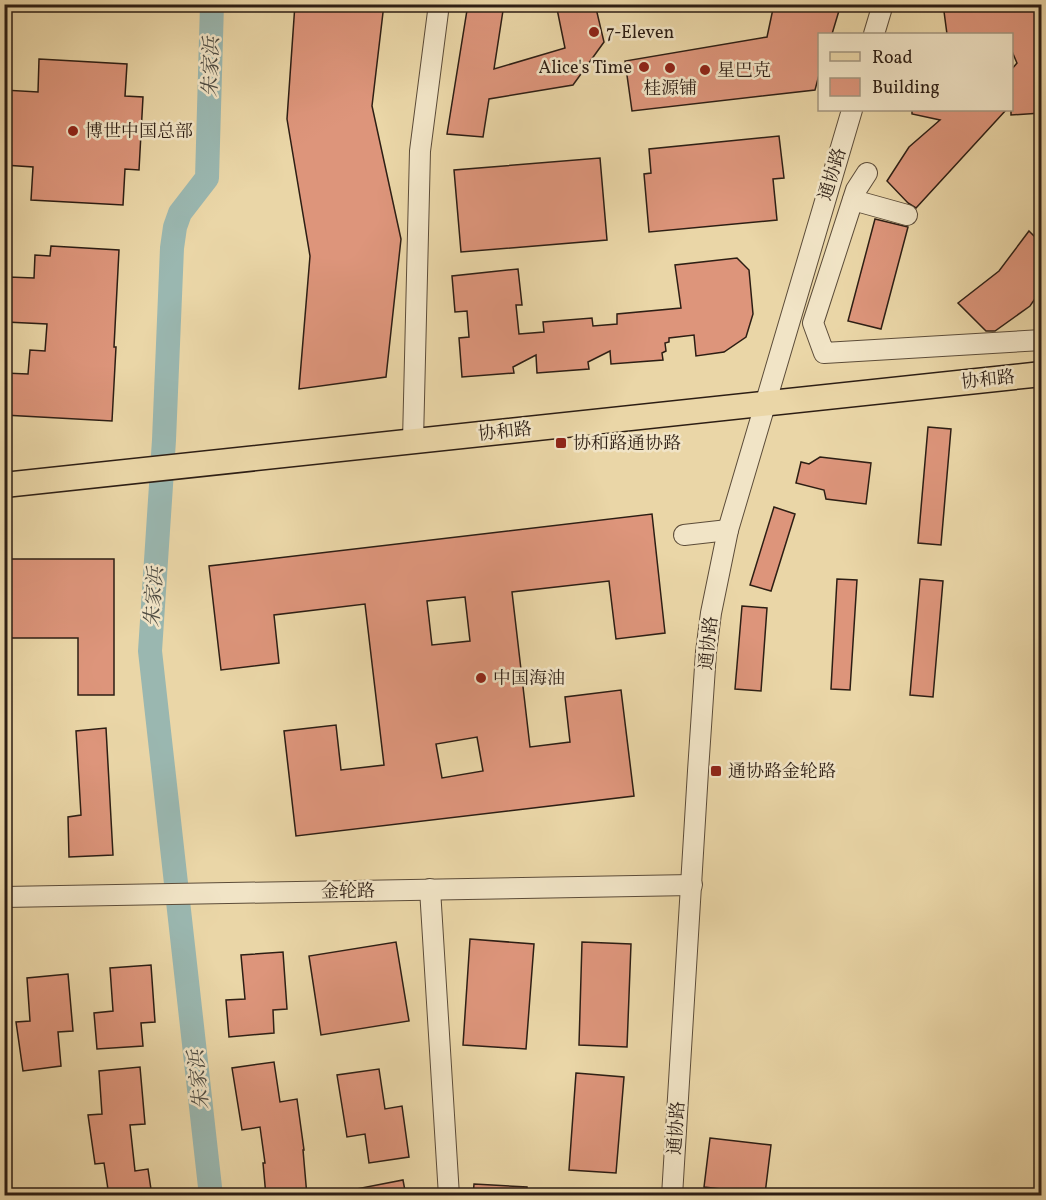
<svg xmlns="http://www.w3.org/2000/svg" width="1046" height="1200" viewBox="0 0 1046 1200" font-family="Vollkorn,'Noto Serif SC',serif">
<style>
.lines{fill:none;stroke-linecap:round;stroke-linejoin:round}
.river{stroke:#9ab7b0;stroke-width:24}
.building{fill:#dd957b;stroke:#2d1e14;stroke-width:1.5;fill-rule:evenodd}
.minor-casing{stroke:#5c4c39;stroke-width:22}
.major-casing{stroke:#2d1e14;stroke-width:27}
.minor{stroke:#f1e4c6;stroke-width:20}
.major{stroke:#ead6a7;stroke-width:24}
.poi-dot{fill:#8f2418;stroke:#f1e4c6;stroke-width:2}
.labels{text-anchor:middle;stroke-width:5;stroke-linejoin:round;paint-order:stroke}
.poi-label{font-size:18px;fill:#2d1e14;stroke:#f1e4c6;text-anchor:start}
.street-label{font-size:18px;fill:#2d1e14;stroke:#f1e4c6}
.water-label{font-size:20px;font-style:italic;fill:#4e4c43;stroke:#f1e4c6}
</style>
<rect width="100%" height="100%" fill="#ead6a7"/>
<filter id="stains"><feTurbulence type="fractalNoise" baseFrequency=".00333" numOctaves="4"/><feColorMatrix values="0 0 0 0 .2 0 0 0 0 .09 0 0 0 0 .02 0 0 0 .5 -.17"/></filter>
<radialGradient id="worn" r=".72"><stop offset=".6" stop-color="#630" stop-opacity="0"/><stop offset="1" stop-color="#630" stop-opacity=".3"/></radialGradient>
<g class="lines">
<path class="river" d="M211,1196L150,651L164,440L172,248L175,227L180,213L207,178L212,4"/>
</g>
<g class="building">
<path d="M295,4H384L372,106L401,239L386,377L299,389L310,256L287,119Z"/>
<path d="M468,4H504L494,69L565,48L556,4H595L604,42L573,85L489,99L483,137L447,134Z"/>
<path d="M774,4H841L832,34H819V75L815,90L632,111L625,61L767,37Z"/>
<path d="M943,4H1039L1041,13V113L1011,115V70L1017,63L1011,49V34H947Z"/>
<path d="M39,59L127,64L125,96L143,97L139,170L125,169L123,205L31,200L33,167L4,165V90L38,92Z"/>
<path d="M912,110H1006L916,208L908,203L887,181L909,147L940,120L912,114Z"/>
<path d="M779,136L784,178L773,179L777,220L649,232L644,174L651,173L649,149Z"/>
<path d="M600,158L607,240L461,252L454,170Z"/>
<path d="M875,219L908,227L881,329L848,321Z"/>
<path d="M1029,231L1041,243V290L1030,306L995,331H986L958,303L999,271Z"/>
<path d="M51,246L119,250L114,347H116L112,421L4,415V373L28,374L30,350L45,351L47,324L6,322L9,277L34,278L35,255L50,256Z"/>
<path d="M737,258L749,270L753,314L746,337L724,352L696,356L694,335L669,338V342L665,343L666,351L662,353L663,360L611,364L610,351L588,362L589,369L537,373L536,355L513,367L514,373L462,377L459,338L469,337L467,311L455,312L452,276L518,269L522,305H516L519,334L544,332L543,322L592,318L593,326L617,324V314L681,308L675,265Z"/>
<path d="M928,427L951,429L941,545L918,543Z"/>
<path d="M820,457L871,463L866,504L826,499L824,490L796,483L801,462L809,464Z"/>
<path d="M774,507L795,514L771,591L750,585Z"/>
<path d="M652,514L665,633L616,639L609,581L512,592L530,747L570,742L565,697L621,690L634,796L296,836L284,731L336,725L341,770L384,765L365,604L274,615L279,663L221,670L209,566ZM465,597L470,641L432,645L427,601ZM477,737L483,771L442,778L436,744Z"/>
<path d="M6,559H114V695H78V638H6Z"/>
<path d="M837,579L857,580L850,690L831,689Z"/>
<path d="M920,579L943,581L933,697L910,695Z"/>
<path d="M742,606L767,608L761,691L735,689Z"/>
<path d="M106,728L113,855L69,857L68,817L81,815L76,731Z"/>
<path d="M470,939L534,944L526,1049L463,1045Z"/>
<path d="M396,942L409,1021L321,1035L309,956Z"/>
<path d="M582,942L631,944L627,1047L579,1045Z"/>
<path d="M283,952L287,1009L273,1010L274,1033L229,1037L226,1000L245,999L241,955Z"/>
<path d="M151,965L155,1022L141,1023L143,1046L97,1049L94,1013L113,1011L110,968Z"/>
<path d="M68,974L73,1031L58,1032L61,1066L23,1071L16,1022L30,1021L27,978Z"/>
<path d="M274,1062L280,1102L297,1099L304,1150H303L307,1196H266L263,1163H265L260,1127L242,1130L232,1068Z"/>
<path d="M140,1067L145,1124L130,1125L135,1171L148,1169L152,1196H109L104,1163L95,1164L88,1115L102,1114L99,1071Z"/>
<path d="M379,1069L385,1109L402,1106L409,1157L369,1163L365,1134L347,1137L337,1075Z"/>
<path d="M576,1073L624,1077L616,1173L569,1170Z"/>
<path d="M710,1138L771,1145L765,1194L704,1187Z"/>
<path d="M403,1180L406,1196H352L351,1190Z"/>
<path d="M474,1184L527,1187V1196H473Z"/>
</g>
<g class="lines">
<defs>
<g id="minor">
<path d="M874,34L883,4"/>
<path d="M867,173L856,190L813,323L824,353L1042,340"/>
<path d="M853,200L907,215"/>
<path d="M413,441L420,151L439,4"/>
<path d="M684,535L728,530"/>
<path d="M430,889L449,1196"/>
<path d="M4,897L692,885"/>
<path d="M672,1196L698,771L706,652L711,613L728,530L852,110"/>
</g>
<path id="major" d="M4,485L1042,374"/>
</defs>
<use href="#minor" class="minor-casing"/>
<use href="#major" class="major-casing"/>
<use href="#minor" class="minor"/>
<use href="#major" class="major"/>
</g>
<g class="poi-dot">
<circle cx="594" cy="32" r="6"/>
<circle cx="644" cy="67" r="6"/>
<circle cx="670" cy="68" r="6"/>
<circle cx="705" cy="70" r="6"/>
<circle cx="73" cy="131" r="6"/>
<rect x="555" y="437" width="12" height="12" rx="3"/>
<circle cx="481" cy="678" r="6"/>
<rect x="710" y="765" width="12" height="12" rx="3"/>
</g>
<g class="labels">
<g class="poi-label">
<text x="606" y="38">7-Eleven</text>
<text x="632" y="73" text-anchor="end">Alice's Time</text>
<text x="717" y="76">星巴克</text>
<text x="670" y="94" text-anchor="middle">桂源铺</text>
<text x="85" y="137">博世中国总部</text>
<text x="573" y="449">协和路通协路</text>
<text x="493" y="684">中国海油</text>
<text x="728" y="777">通协路金轮路</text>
</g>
<g class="street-label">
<text transform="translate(832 174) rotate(-73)" y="6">通协路</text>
<text transform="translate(988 379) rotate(-6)" y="6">协和路</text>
<text transform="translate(505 431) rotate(-6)" y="6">协和路</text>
<text transform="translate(708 643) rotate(-84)" y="6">通协路</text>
<text transform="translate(348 891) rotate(-1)" y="6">金轮路</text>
<text transform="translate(676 1128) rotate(-86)" y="6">通协路</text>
</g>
<g class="water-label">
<text transform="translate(210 67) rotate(-88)" y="7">朱家浜</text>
<text transform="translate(153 597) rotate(-86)" y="7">朱家浜</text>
<text transform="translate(198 1080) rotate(-96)" y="7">朱家浜</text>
</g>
</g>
<rect width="1046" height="1200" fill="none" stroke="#ead6a7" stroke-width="24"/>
<rect x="6" y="6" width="1034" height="1188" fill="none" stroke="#2d1e14" stroke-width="3"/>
<rect x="12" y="12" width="1022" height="1176" fill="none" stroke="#2d1e14" stroke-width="1.5"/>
<rect x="818" y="33" width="195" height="78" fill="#f1e4c6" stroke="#a3957f" stroke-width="1.5"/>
<rect x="830" y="52" width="30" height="9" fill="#ead6a7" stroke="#a3957f" stroke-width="1.5"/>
<text x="872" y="63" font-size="18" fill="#2d1e14">Road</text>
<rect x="830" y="78" width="30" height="18" fill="#dd957b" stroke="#a3957f" stroke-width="1.5"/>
<text x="872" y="93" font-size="18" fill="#2d1e14">Building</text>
<rect width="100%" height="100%" filter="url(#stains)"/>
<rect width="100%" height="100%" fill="url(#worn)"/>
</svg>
